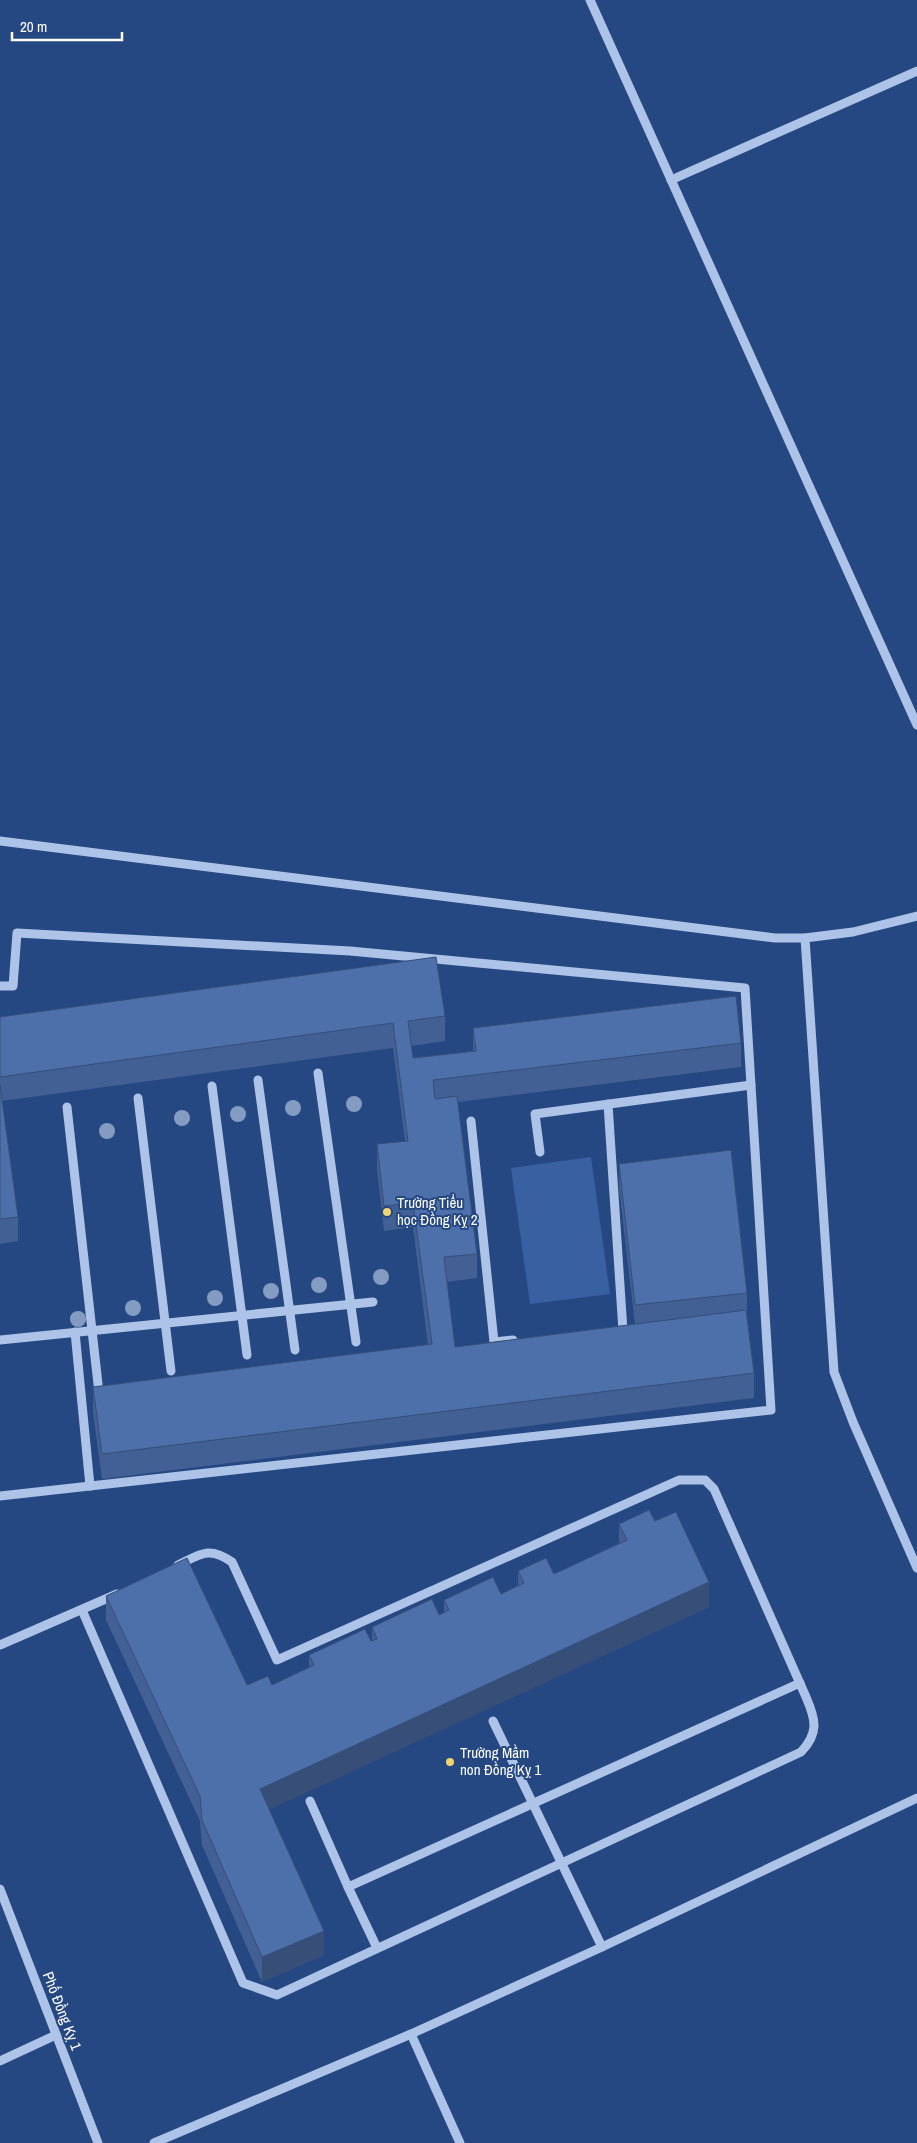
<svg xmlns="http://www.w3.org/2000/svg" width="917" height="2143" viewBox="0 0 917 2143" font-family="'Archivo Narrow',sans-serif">
<style>
.green{fill:#3960a0}
.lines{fill:none;stroke-linecap:round;stroke-linejoin:round}
.minor{stroke:#adc3e7;stroke-width:9}
.tree{fill:#849bc2}
.wall{fill:#426093}
.shaded-wall{fill:#364e78}
.building{fill:#4d70ab;stroke:#364e78}
.poi-dot{fill:#f1d471;stroke:#254882;stroke-width:2}
.labels{text-anchor:middle;stroke-width:4;stroke-linejoin:round;paint-order:stroke}
.poi-label{font-size:15px;fill:#fff;stroke:#254882;text-anchor:start}
.street-label{font-size:15px;fill:#fff;stroke:#254882}
</style>
<rect width="100%" height="100%" fill="#254882"/>
<path class="green" d="M591,1157L610,1294L530,1304L511,1168Z"/>
<g class="lines">
<g class="minor">
<path d="M590,0L917,725"/>
<path d="M671,180L917,71"/>
<path d="M0,841L775,938H805L853,932L917,916"/>
<path d="M805,938L834,1372L853,1422L917,1568"/>
<path d="M0,986H13L17,933L350,951L745,988L771,1410L0,1496"/>
<path d="M318,1073L356,1342"/>
<path d="M258,1080L295,1350"/>
<path d="M212,1086L247,1355"/>
<path d="M138,1098L171,1371"/>
<path d="M608,1104L623,1331H618"/>
<path d="M67,1107L99,1393"/>
<path d="M471,1121L494,1342L513,1340"/>
<path d="M540,1152L535,1114L751,1085"/>
<path d="M75,1332L90,1486"/>
<path d="M0,1340L373,1302"/>
<path d="M82,1610L243,1983L277,1995L801,1752C819,1733 816,1720 806,1697L714,1489L705,1480H679L277,1660L232,1562C209,1546 201,1554 178,1565"/>
<path d="M0,1645L117,1594"/>
<path d="M493,1721L602,1947"/>
<path d="M310,1801L348,1887L800,1683"/>
<path d="M348,1887L377,1948"/>
<path d="M0,1889L98,2143"/>
<path d="M411,2034L460,2143"/>
<path d="M0,2061L56,2035"/>
<path d="M154,2143L411,2034L602,1947L917,1798"/>
</g>
</g>
<g class="tree">
<circle cx="354" cy="1104" r="8"/>
<circle cx="293" cy="1108" r="8"/>
<circle cx="238" cy="1114" r="8"/>
<circle cx="182" cy="1118" r="8"/>
<circle cx="107" cy="1131" r="8"/>
<circle cx="381" cy="1277" r="8"/>
<circle cx="319" cy="1285" r="8"/>
<circle cx="271" cy="1291" r="8"/>
<circle cx="215" cy="1298" r="8"/>
<circle cx="133" cy="1308" r="8"/>
<circle cx="78" cy="1319" r="8"/>
</g>
<g class="wall">
<path d="M445,1016V1041L411,1046L413,1058L473,1051V1028L741,1043V1067L458,1102L477,1254V1278L447,1282L455,1347L635,1324L619,1188V1164L747,1293V1315L754,1373V1398L102,1479L93,1412V1387L428,1345L413,1227L384,1231L377,1169V1144L405,1141L393,1048L2,1101L18,1217V1241L0,1244V1017Z"/>
<path d="M655,1521L709,1607L269,1809L324,1955L262,1982L202,1845L200,1821L106,1620V1596L247,1685H272L309,1668V1655L372,1641V1627L439,1615L444,1613V1600L501,1594L518,1585V1571L554,1574L619,1543V1524Z"/>
</g>
<g class="shaded-wall">
<path d="M709,1582V1607L260,1814V1789Z"/>
<path d="M324,1931V1955L262,1982V1957Z"/>
</g>
<g class="building">
<path d="M436,957L445,1016L408,1021L413,1058L476,1051L473,1028L736,996L741,1043L433,1080L435,1099L457,1096L477,1254L444,1257L455,1347L746,1310L754,1373L102,1454L93,1387L432,1344L413,1203L384,1206L377,1144L408,1141L393,1023L0,1077V1017Z"/>
<path d="M0,1085L18,1217L0,1219Z"/>
<path d="M731,1150L747,1293L635,1305L619,1164Z"/>
<path d="M649,1510L655,1521L676,1512L709,1582L260,1789L324,1931L262,1957L202,1820L200,1796L106,1596L187,1558L247,1685L268,1676L272,1685L314,1665L309,1655L365,1629L371,1641L377,1639L372,1627L432,1599L439,1615L449,1610L444,1600L493,1577L501,1594L524,1583L518,1571L546,1558L554,1574L627,1540L619,1524Z"/>
</g>
<g class="poi-dot">
<circle cx="387" cy="1212" r="5"/>
<circle cx="450" cy="1762" r="5"/>
</g>
<g class="labels">
<g class="poi-label">
<text x="397" y="1208">Trường Tiểu<tspan x="397" dy="17">học Đồng Kỵ 2</tspan></text>
<text x="460" y="1758">Trường Mầm<tspan x="460" dy="17">non Đồng Kỵ 1</tspan></text>
</g>
<g class="street-label">
<text transform="translate(62 2011) rotate(69)" y="5">Phố Đồng Kỵ 1</text>
</g>
</g>
<path d="M12 32v8h110v-8" fill="none" stroke="#ffffff" stroke-width="2.5"/>
<text x="20" y="32" font-size="15" fill="#ffffff" stroke="#254882" stroke-width="4" paint-order="stroke">20 m</text>
</svg>
